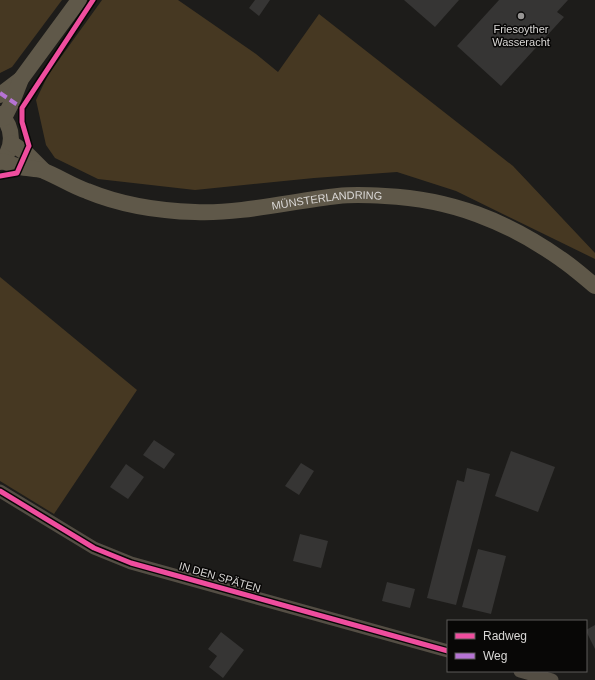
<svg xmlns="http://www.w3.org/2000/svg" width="595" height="680" viewBox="0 0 595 680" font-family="Helvetica,sans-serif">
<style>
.green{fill:#463822}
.building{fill:#363534}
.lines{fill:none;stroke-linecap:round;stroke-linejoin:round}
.minor{stroke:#544e44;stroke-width:13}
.major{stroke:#5f5849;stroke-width:16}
.quiet{stroke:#b673d3;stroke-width:4;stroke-dasharray:8 4;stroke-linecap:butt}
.cycleway-casing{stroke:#080706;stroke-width:8}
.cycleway{stroke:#ef4d9e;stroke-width:5}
.poi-dot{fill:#989694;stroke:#080706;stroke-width:1.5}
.labels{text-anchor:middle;stroke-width:3;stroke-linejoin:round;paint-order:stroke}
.poi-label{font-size:11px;fill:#dad8d6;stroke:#080706}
.street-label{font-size:11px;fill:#dad8d6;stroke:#080706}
</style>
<rect width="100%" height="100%" fill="#1d1c1a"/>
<g class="green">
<path d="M0,0H62L12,67L0,73Z"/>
<path d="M102,0H178L256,54L278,72L319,14L513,166L595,253V259L456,191L397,172L314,178L195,190L98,179L55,158L46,145L36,100L48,75Z"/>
<path d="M0,277L137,390L54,514L0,481Z"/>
</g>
<g class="building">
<path d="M255,0H270L259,16L249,8Z"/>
<path d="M404,0H459L435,27Z"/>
<path d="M499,0H568L557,12L564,17L501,86L457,46Z"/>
<path d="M154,440L175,454L164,469L143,455Z"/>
<path d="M511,451L555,467L538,512L495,496Z"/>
<path d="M301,463L314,471L299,495L285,486Z"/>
<path d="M126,464L144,477L128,499L110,487Z"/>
<path d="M467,468L490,474L456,605L427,598L457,480L464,482Z"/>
<path d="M300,534L328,541L321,568L293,561Z"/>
<path d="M478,549L506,556L491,614L462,607Z"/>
<path d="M387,582L415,589L410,608L382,601Z"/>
<path d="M595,625V649L586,631V630Z"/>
<path d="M221,632L244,650L223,678L209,667L217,656L208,649Z"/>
</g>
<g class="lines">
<g class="minor">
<path d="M0,491L94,548L131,563L448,651"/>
<path d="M520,671L552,680"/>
</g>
<g class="major">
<path d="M0,95L21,79"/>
<path d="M0,114C14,127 15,149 0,162"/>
<path d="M4,118L12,102L21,79L79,0"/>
<path d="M11,143L26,153L43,170"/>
<path id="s1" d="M2,161C8,163 14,165 20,167C28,169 37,168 44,171C59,177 72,186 87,191C121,205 158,211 195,212C241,214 292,201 338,196C354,194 370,195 385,196C451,199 507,221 561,259C573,267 584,277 595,286"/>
</g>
<path class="quiet" d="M0,93L22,108"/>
<defs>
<g id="cycleway">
<path d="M0,176L17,173L28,148L29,146L22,122V108L93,0"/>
<path d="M0,491L94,548L131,563L448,651"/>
</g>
</defs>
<use href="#cycleway" class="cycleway-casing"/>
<use href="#cycleway" class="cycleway"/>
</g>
<circle class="poi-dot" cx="521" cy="16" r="4"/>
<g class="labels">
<g class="poi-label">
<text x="521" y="33">Friesoyther<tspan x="521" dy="13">Wasseracht</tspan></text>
</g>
<g class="street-label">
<text dy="4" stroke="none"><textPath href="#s1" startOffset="334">MÜNSTERLANDRING</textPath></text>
<text transform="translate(220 577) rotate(16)" y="4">IN DEN SPÄTEN</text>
</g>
</g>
<rect x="447" y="620" width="140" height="52" fill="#080706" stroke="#5c5b59"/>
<rect x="455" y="633" width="20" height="6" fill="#ef4d9e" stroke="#5c5b59"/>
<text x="483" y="640" font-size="12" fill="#dad8d6">Radweg</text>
<rect x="455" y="653" width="20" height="6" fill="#b673d3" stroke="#5c5b59"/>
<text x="483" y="660" font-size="12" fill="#dad8d6">Weg</text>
</svg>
